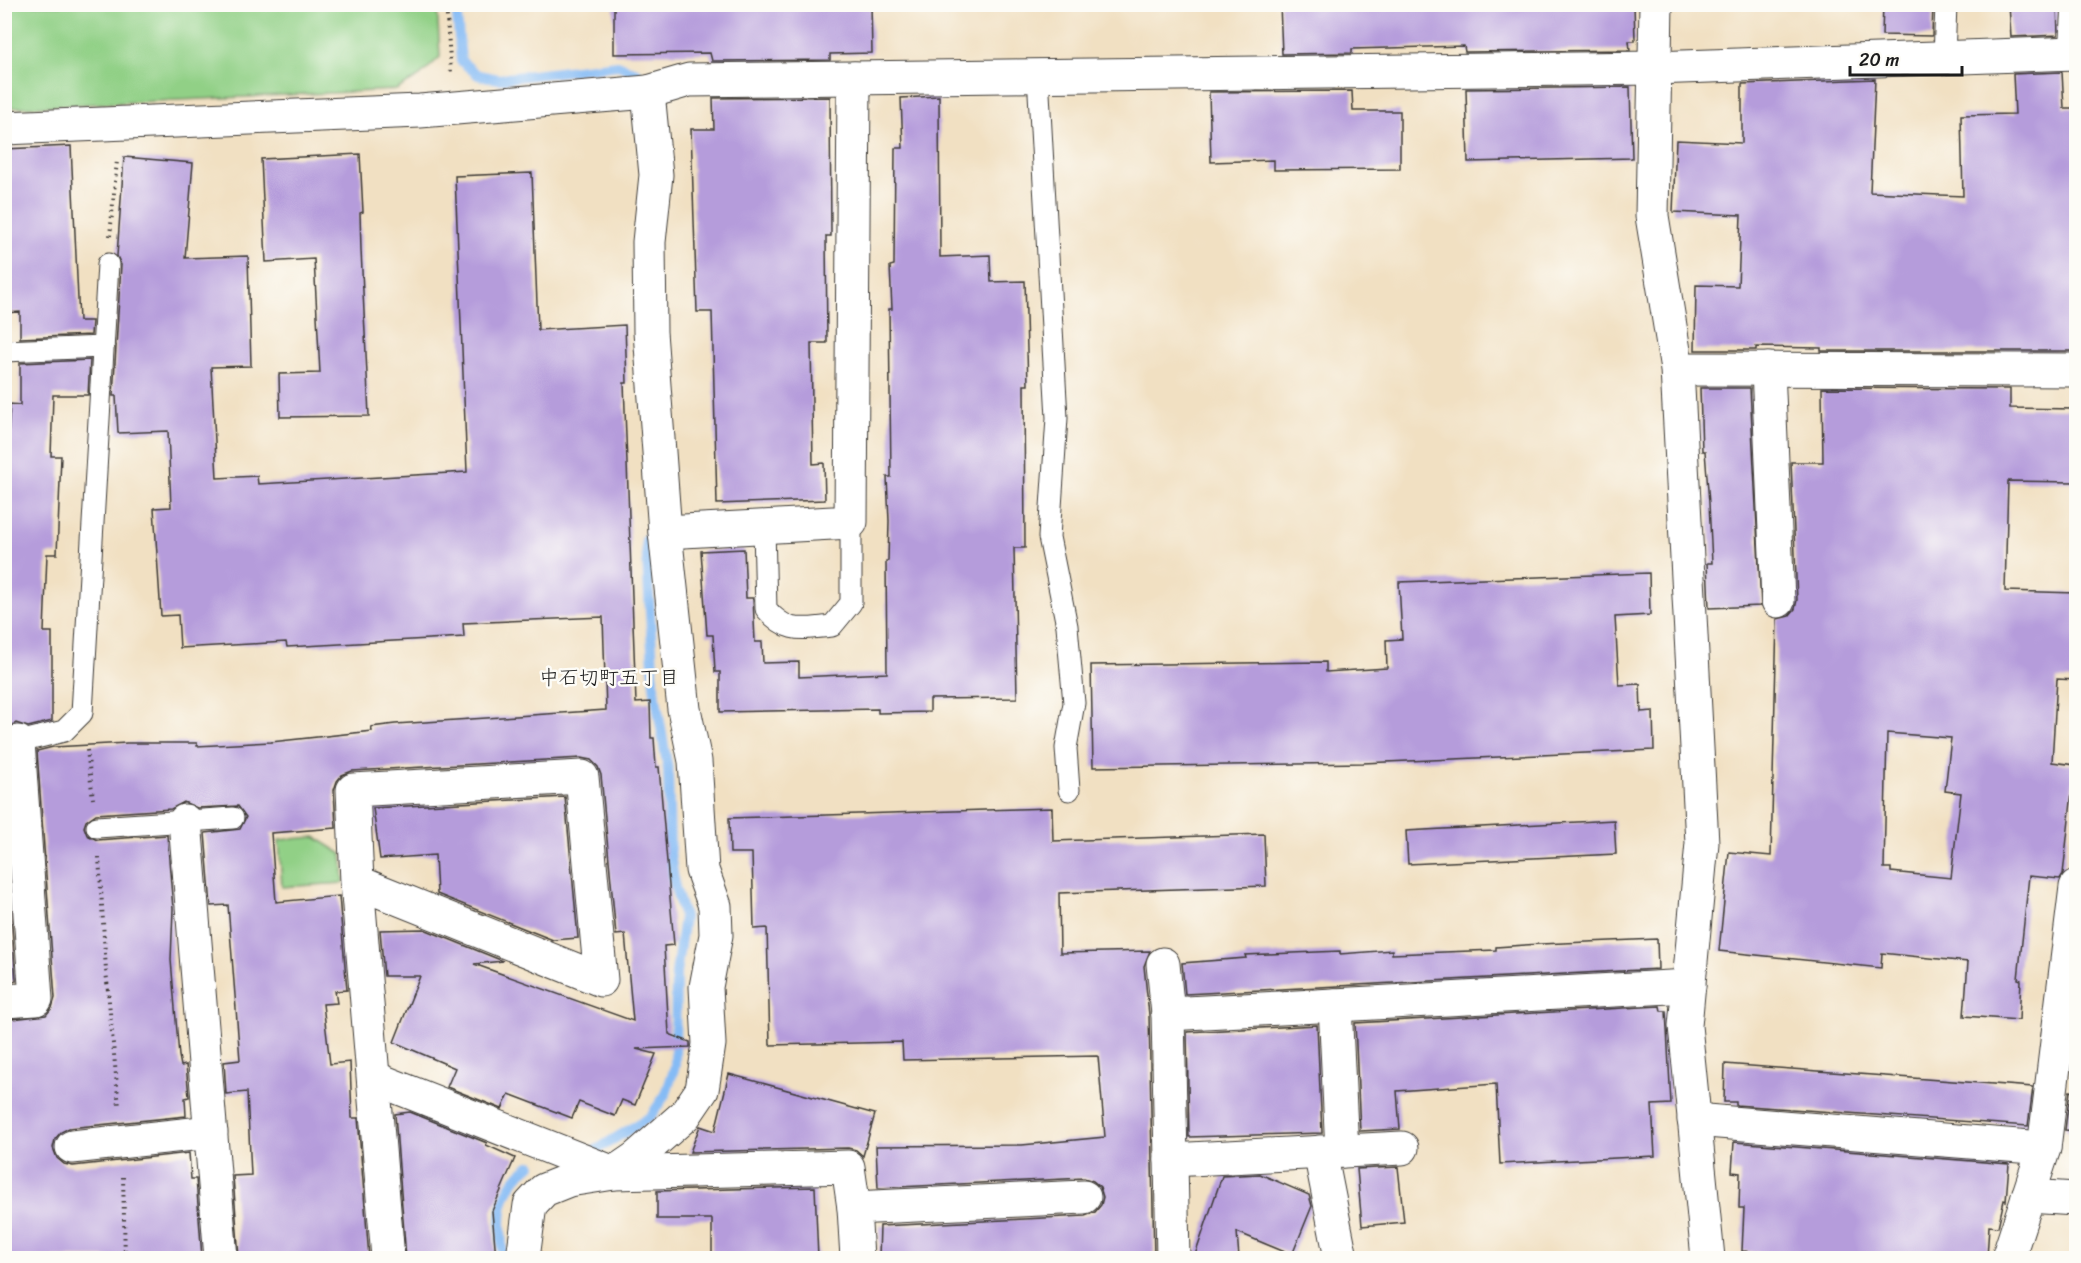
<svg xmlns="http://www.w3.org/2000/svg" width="2081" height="1263" viewBox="0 0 2081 1263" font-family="Sriracha,'Klee One',sans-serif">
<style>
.green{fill:#91d086;stroke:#567651;stroke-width:1.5}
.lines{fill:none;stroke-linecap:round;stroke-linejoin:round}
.stream{stroke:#85bbf5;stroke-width:10}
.building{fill:#b59cdb;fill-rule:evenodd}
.service-casing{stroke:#3c3935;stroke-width:23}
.minor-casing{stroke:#3c3935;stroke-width:35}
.path{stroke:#3c3935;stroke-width:4;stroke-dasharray:1.5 4.5;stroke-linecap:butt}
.service{stroke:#fff;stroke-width:21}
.minor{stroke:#fff;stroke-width:33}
.labels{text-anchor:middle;stroke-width:5;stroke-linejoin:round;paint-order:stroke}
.neighbourhood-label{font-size:20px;fill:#1c1c1c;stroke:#fdfcf7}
</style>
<rect width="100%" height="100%" fill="#fdfcf7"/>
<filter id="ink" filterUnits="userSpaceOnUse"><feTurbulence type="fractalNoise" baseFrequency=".0167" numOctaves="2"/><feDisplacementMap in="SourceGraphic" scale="12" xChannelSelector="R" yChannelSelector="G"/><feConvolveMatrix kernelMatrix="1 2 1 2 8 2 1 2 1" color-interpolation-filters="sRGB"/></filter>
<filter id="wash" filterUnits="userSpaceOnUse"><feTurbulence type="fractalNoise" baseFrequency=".008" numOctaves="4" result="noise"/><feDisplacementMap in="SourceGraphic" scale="24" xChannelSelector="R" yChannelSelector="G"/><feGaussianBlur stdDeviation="1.35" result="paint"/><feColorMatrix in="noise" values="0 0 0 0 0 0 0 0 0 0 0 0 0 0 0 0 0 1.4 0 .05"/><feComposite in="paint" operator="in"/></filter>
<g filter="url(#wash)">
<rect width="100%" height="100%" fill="#f1e0c2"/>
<g class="green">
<path d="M4,5H437L440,57L420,76L396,90L5,108Z"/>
<path d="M315,837L342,854L344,883L282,887L279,840Z"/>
</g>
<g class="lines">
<g class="stream">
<path d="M456,4L461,61L478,75L499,79L618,65L637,73"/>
<path d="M596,1150L650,1117L666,1094L675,1066L676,973L684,917L675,887L670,852L668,770L654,686L646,540"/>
<path d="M503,1258C499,1221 497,1188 531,1165"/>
</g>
</g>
<g id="blocks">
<g class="building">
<path d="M614,4H871L872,53L830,54V60L712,61L710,53L614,54Z"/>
<path d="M1280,4H1634L1635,41H1629L1630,50L1465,52L1464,46L1352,49V53L1282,54Z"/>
<path d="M1883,4H1933L1932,36L1882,35Z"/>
<path d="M2009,4H2057L2058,35L2011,37Z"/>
<path d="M2062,72L2064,108H2076V351H1821V348L1756,347V350H1695L1696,285L1738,286L1741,215L1673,212L1676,140L1742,143V84L1875,79L1870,192L1963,196L1961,115L2015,114L2013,74Z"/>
<path d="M1630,87L1632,158L1468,162L1466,89Z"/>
<path d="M1352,91L1353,111H1400V169L1274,170V160L1211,162L1209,92Z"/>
<path d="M939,96L940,257L990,255L991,282L1025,281L1028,385H1024L1025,548H1014L1017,698L930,699V712L878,713V709L720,712V672H715L713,635H707L701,551L744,549L746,598H753L755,642H762L763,663L799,662V677L887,673L886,561H888L889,521L887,477H891L889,309H892L890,266L894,265L895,148H903L901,98Z"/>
<path d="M830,97L831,236H826L827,343H811L813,464L824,463L825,500L717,504L712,312H697L691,129H714L713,98Z"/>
<path d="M71,146L79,321H92L91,335L20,338V312L4,313V149Z"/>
<path d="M360,154L363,212L360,213L361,250L369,416L280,417L279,374L320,373L314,259L266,262L261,159Z"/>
<path d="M124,157L193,163L185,258L248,256L251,366L211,367L217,478L257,476L258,484L467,472L455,176L532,173L538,330L625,325L627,383H624L636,703L650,702L651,738H654L656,767H659L674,945L664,946L669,1034L690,1042V1047L636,1049L656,1054L635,1105L622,1100L615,1116L579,1102L572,1118L509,1094L502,1109L447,1087L455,1068L394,1042L420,976H384L380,930L424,929L503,961L474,964L633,1021L625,934L616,935L601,775L598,767L591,760L581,758L352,771L342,775L337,781L334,790L336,828L271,833L276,902L339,896L347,990L335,991L337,1003L323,1004L330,1064L350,1062L352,1118H358L369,1258H239L233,1176L251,1175L247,1092L226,1094L224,1062L240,1060L228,905L211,906L205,833L240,829L246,817L238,806L197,808L184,802L171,809L96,814L86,821L84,827L87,835L97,840L167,835L173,909L171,960L179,1056L181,1066L186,1065L189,1097L185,1098L186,1116L69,1128L61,1132L55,1139L53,1148L57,1158L64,1164L73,1166L189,1153L191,1179H196L202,1258L4,1257V1020L46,1015L52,1008L55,998L37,751L53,747L127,743H197V746L271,742L372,731L371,727L395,724L606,710L603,617L463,623L464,637L287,647L286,642L180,648L178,615L161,616L154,508L171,507L168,431L118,433L116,396H113L121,265L117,256Z"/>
<path d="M90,360L88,395H53L51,456H61L57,554H47L44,632H52V721L28,727L16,723L4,730L7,596H4V500L10,404L20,405V363Z"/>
<path d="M1700,388H1750L1761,606L1709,608L1707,563H1712L1709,503L1705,451H1702Z"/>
<path d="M1822,388L2010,389V408L2076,409V482L2008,481L2005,591L2076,593V680L2057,679L2052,762L2075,765L2063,874L2060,879L2029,876L2018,979L2021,980L2019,1020L1964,1016L1968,962L1882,953L1881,968L1719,951L1729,852L1771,856L1777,619L1789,616L1795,609L1797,600L1791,462H1823ZM1887,733L1951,738L1945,791L1961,793L1951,878L1891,872V868H1884Z"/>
<path d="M1649,573L1650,615L1615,617L1619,685L1640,684L1641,712L1653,711L1654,750L1363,763L1093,767L1091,665L1326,662V672L1387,668L1386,640L1402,639L1399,582Z"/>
<path d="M565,797L578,938L553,940L437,894L435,855L380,859L373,808Z"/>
<path d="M1052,808L1053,841L1264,834L1266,886L1059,893L1060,953L1150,951L1144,966L1149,1015L1154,1258H1008V1255L879,1257L880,1226L1085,1216L1095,1212L1101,1205L1103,1197L1100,1187L1093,1181L1084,1178L878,1188L876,1146L1022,1145L1105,1137L1098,1056L903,1060L902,1042L770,1045L767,928L754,929L752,853H730L729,818Z"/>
<path d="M4,818L16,981L4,982Z"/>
<path d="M1614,820L1616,854L1408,864L1406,831Z"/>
<path d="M1657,939L1658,969L1185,994L1182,963L1246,958L1245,955L1340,951V954L1392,950V954L1496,950V947L1540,944Z"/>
<path d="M1660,1006L1661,1011H1666L1671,1104L1652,1105L1655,1156L1500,1164L1496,1084L1397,1091L1400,1129L1360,1131L1355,1023Z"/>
<path d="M1317,1025L1322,1133L1189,1137L1187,1032Z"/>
<path d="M1725,1064L2033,1087L2028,1126L1736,1105V1102H1724Z"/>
<path d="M729,1074L875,1114L863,1156L856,1150L848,1148L690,1152L700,1126L715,1131Z"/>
<path d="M2070,1091L2076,1092V1131L2065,1130Z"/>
<path d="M410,1112L487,1143L486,1145L515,1158L492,1211L496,1258H406L395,1114Z"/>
<path d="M1734,1142L2009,1164L2006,1201L2004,1200L1998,1227L1989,1226L1987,1258H1834L1742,1251L1744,1208H1739L1740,1173L1732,1172Z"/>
<path d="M1398,1167L1404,1222L1362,1226L1357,1169Z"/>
<path d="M1260,1174L1309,1195L1312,1206L1292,1255L1237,1232L1239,1258H1194L1222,1176Z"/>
<path d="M815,1187L818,1258H712V1219H657V1191Z"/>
</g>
</g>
</g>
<g filter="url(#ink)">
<use href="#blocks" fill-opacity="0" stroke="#3c3935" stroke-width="1.5"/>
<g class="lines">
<defs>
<g id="service">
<path d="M2070,54L2073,4"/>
<path d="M1944,58L1946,4"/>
<path d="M1038,75L1057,418L1049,537L1067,626L1074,703L1066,748L1069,790"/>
<path d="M4,351L103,347"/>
<path d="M764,528L766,609C788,634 800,629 832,626L851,603V522"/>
<path d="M7,745L64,731L82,713L108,264"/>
<path d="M97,827L233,818"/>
</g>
<g id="minor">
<path d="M1656,4L1652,216L1677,369L1702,843L1685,1026L1708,1258"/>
<path d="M4,128L420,111L648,92L689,80L1654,68L2076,53"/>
<path d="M1677,369L2076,370"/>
<path d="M1768,369L1778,601"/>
<path d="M665,532L851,522L854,78"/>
<path d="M185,821L221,1258"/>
<path d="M357,882L601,980L582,777L353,790L357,882L388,1258"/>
<path d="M1163,964L1168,1014L1173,1258"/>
<path d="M4,1001L36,999L18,742"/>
<path d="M1335,1005L1342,1151"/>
<path d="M1168,1014L1689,986"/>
<path d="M374,1078L614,1173L848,1167L854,1208L857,1258"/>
<path d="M1694,1120L2044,1148"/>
<path d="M72,1147L211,1132"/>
<path d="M1320,1152L1341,1258"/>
<path d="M1171,1160L1402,1148"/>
<path d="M2028,1196L2076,1199"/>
<path d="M854,1208L1084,1197"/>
<path d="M523,1258L530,1205L544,1190L569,1180L614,1173L636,1158L685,1115L702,1090L709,1044L706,987L716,935L715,906L702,870L695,761L684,709L665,532L650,332L649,242L656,175L648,92"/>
<path d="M2008,1258L2044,1148L2076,887"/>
</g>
</defs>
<use href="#service" class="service-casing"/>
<use href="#minor" class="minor-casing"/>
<g class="path">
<path d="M446,4L451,73"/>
<path d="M110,236L117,160"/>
<path d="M87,750L93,799"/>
<path d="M99,857L106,970L119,1107"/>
<path d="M123,1177L125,1258"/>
</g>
<use href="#service" class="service"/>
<use href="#minor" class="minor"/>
</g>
</g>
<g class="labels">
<g class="neighbourhood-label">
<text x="609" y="684">中石切町五丁目</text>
</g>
</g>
<rect width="2081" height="1263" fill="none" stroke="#fdfcf7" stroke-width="24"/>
<path d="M1850 66v9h112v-9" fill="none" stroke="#1c1c1c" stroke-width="3"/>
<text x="1859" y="66" font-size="18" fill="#1c1c1c" stroke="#fdfcf7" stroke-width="4.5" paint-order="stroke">20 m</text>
</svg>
